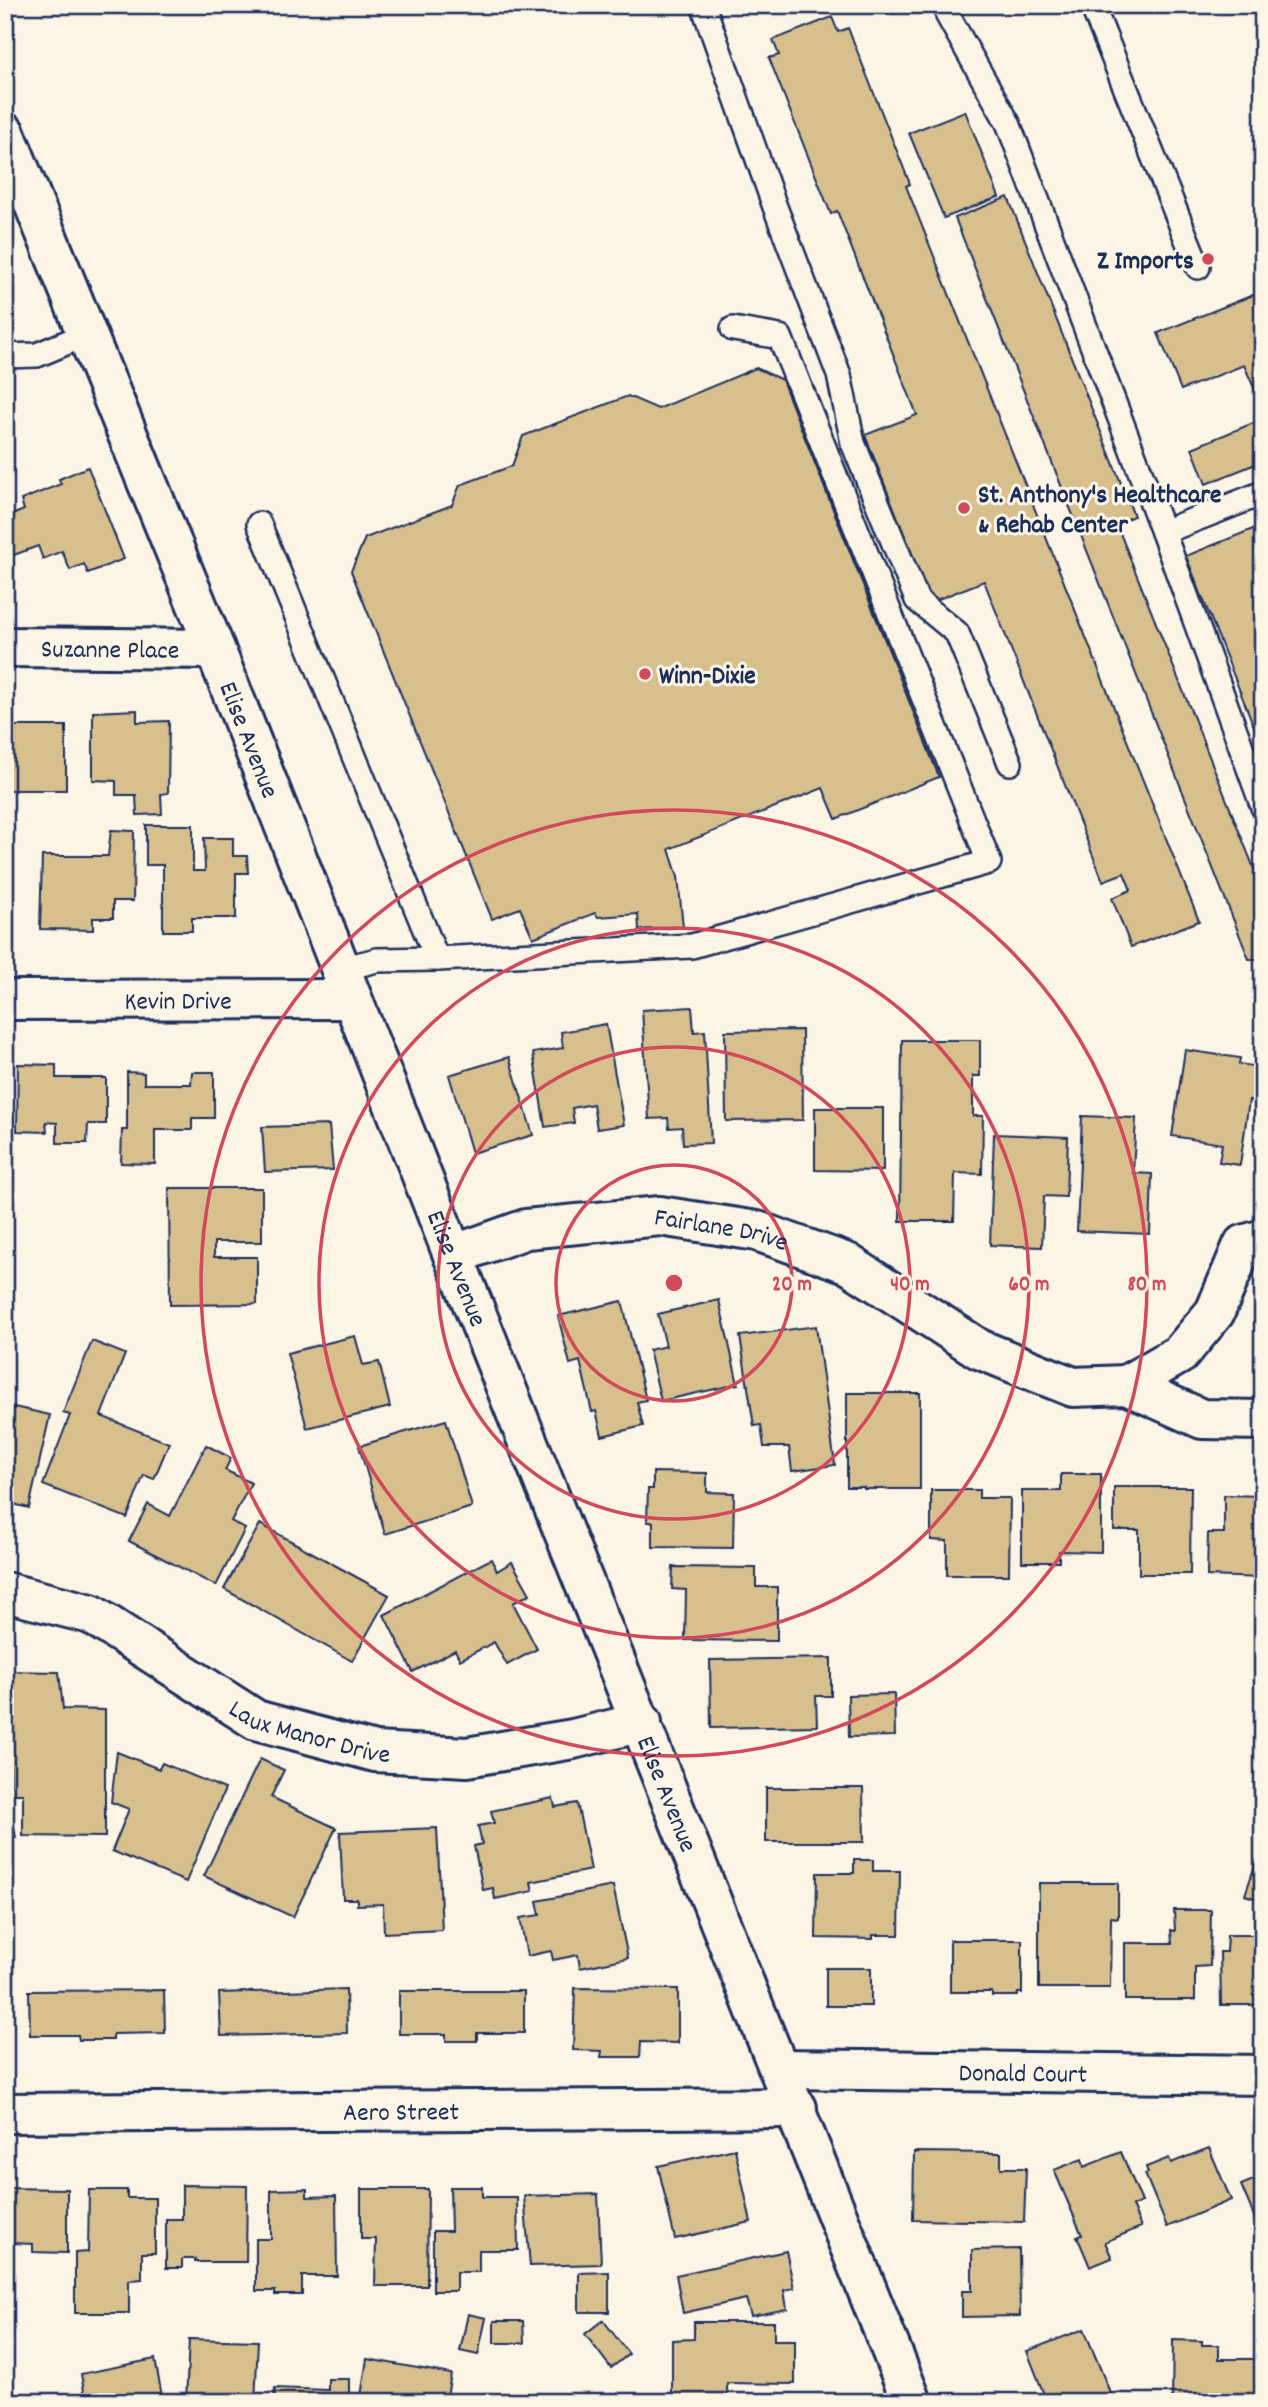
<svg xmlns="http://www.w3.org/2000/svg" width="1268" height="2407" viewBox="0 0 1268 2407" font-family="Dekko,sans-serif">
<style>
.building{fill:#d7bf8e;stroke:#1b2f5e;stroke-width:2}
.lines{fill:none;stroke-linecap:round;stroke-linejoin:round}
.service-casing{stroke:#1b2f5e;stroke-width:28}
.minor-casing{stroke:#1b2f5e;stroke-width:44}
.tertiary-casing{stroke:#1b2f5e;stroke-width:44}
.service{stroke:#fcf5e5;stroke-width:23}
.minor{stroke:#fcf5e5;stroke-width:38}
.tertiary{stroke:#fcf5e5;stroke-width:38}
.ring{fill:none;stroke:#d1495b;stroke-width:3.5}
.poi-dot{fill:#d1495b;stroke:#fcf5e5;stroke-width:2.5}
.labels{text-anchor:middle;stroke-width:6;stroke-linejoin:round;paint-order:stroke}
.poi-label{font-size:26px;font-weight:bold;fill:#1b2f5e;stroke:#fcf5e5;text-anchor:start}
.street-label{font-size:26px;fill:#1b2f5e;stroke:#fcf5e5}
.centre{fill:#d1495b;stroke:#fcf5e5;stroke-width:3.5}
.ring-label{font-size:21px;text-anchor:middle;font-weight:bold;fill:#d1495b;stroke:#fcf5e5;stroke-width:6;stroke-linejoin:round;paint-order:stroke}
</style>
<rect width="100%" height="100%" fill="#fcf5e5"/>
<filter id="ink" filterUnits="userSpaceOnUse"><feTurbulence type="fractalNoise" baseFrequency=".0143" numOctaves="2"/><feDisplacementMap in="SourceGraphic" scale="14" xChannelSelector="R" yChannelSelector="G"/><feConvolveMatrix kernelMatrix="1 2 1 2 8 2 1 2 1" color-interpolation-filters="sRGB"/></filter>
<g filter="url(#ink)">
<g class="building">
<path d="M832,17L838,32L848,28L910,184L906,186L1199,921L1131,947L1112,898L1131,890L1124,873L1103,881L984,581L931,602L865,435L917,415L837,211L831,214L769,58L779,55L773,40Z"/>
<path d="M965,111L999,197L944,218L909,133Z"/>
<path d="M1008,197L1134,516L1116,523L1263,891V959H1249L955,218Z"/>
<path d="M1263,291V387L1255,390L1244,365L1181,390L1158,333Z"/>
<path d="M756,368L782,380L939,777L836,819L823,788L669,849L678,877L683,927L639,930L638,914L598,917L595,913L533,938L520,908L492,919L351,571L365,538L452,505L460,485L512,466L523,436L628,396L658,409Z"/>
<path d="M1263,419V461L1206,484L1192,448Z"/>
<path d="M88,467L124,559L88,573L84,564L70,570L62,551L43,559L38,546L14,555L5,535V518L24,510L21,500L61,484L59,479Z"/>
<path d="M1263,525V749L1186,556Z"/>
<path d="M137,710V722L169,721L168,793L161,794L162,814L137,815L136,795H116V781L93,780V712Z"/>
<path d="M5,712H14V726H66V790H5Z"/>
<path d="M146,825H193V871H205L204,838H233V856H247L248,873H236V918H192V931H163V865H146Z"/>
<path d="M111,830L134,831L133,901H113V918H93V930L40,929L42,856H108Z"/>
<rect x="5" y="870" width="4" height="45"/>
<path d="M692,1007L694,1032L705,1031L711,1143L683,1144L682,1127L669,1128L668,1118L649,1119L642,1010Z"/>
<path d="M606,1024L624,1125L597,1129L593,1104L572,1108L574,1123L545,1127L533,1053L563,1048L561,1032Z"/>
<path d="M802,1030L803,1120L726,1121L725,1031Z"/>
<path d="M902,1040H980V1076H973V1116H983L982,1174L955,1173L954,1221H900Z"/>
<path d="M1185,1050L1240,1058L1239,1064L1259,1067L1254,1101L1249,1100L1240,1165L1219,1162L1222,1144L1172,1136Z"/>
<path d="M509,1057L533,1135L472,1153L449,1075Z"/>
<path d="M18,1064L56,1065V1078H106V1124H88L87,1143H57V1123L46,1122L47,1132L17,1131Z"/>
<path d="M127,1072L144,1073V1084H191L192,1072H214V1118H192V1130H155V1164L121,1163L122,1130H127Z"/>
<path d="M815,1108H883V1171L815,1170Z"/>
<path d="M1082,1116L1136,1118L1133,1173L1152,1174L1150,1234L1077,1231Z"/>
<path d="M329,1125L333,1170L265,1172L262,1127Z"/>
<path d="M994,1134L1068,1137L1066,1197L1044,1196L1042,1247L990,1245Z"/>
<path d="M169,1188H262V1242H214V1257H257V1304L170,1305Z"/>
<path d="M719,1300L738,1384L661,1401L649,1350L666,1346L658,1314Z"/>
<path d="M622,1301L646,1400L637,1402L643,1426L602,1436L596,1411L592,1412L580,1361L570,1364L558,1316Z"/>
<path d="M816,1326L835,1465L792,1471L789,1447H764L761,1425L754,1426L740,1336Z"/>
<path d="M355,1336L363,1365L379,1362L390,1407L307,1428L287,1353Z"/>
<path d="M92,1341L125,1354L101,1416L169,1443L154,1479L144,1475L127,1518L43,1485L70,1415L63,1413Z"/>
<path d="M847,1393H920V1489H864V1487H847Z"/>
<path d="M5,1405L50,1415L29,1508L5,1502Z"/>
<path d="M446,1420L472,1507L385,1534L359,1446Z"/>
<path d="M206,1445L231,1458L225,1470L251,1483L231,1521L245,1529L216,1586L129,1541L148,1504L170,1516Z"/>
<path d="M653,1472L707,1473V1492L734,1493L733,1548L653,1547V1522H647L648,1489H653Z"/>
<path d="M1061,1474H1101V1552L1059,1551V1562H1022V1491H1061Z"/>
<path d="M1114,1487H1191L1190,1574H1139V1530H1114Z"/>
<path d="M931,1490H979V1498H1010L1009,1575H947V1541L931,1540Z"/>
<path d="M1224,1495L1263,1496V1578L1207,1576L1208,1533H1224Z"/>
<path d="M260,1524L389,1595L352,1661L224,1589Z"/>
<path d="M491,1559L497,1571L512,1562L530,1594L513,1603L537,1649L507,1665L494,1642L460,1660L455,1650L413,1672L384,1615Z"/>
<path d="M673,1567L756,1568V1587H777V1641L685,1640L686,1590L672,1589Z"/>
<path d="M831,1658V1696H816L817,1726L711,1728L710,1660Z"/>
<path d="M8,1671L59,1672L63,1709L105,1710V1837L23,1836V1794H11Z"/>
<path d="M894,1694L895,1736L849,1737L848,1695Z"/>
<path d="M117,1752L159,1769L162,1763L225,1789L186,1882L112,1851L129,1809L111,1802Z"/>
<path d="M260,1759L284,1770L271,1797L336,1828L293,1917L204,1876Z"/>
<path d="M5,1780L16,1838L5,1840Z"/>
<path d="M766,1788H863L864,1842H766Z"/>
<path d="M553,1798L555,1807L577,1803L591,1870L531,1882L533,1891L495,1899L493,1888L483,1890L474,1846L482,1844L478,1826L494,1823L491,1811Z"/>
<path d="M437,1828L442,1930L384,1933L383,1904L357,1905V1899H343L340,1832Z"/>
<path d="M1257,1859L1263,1861V1914L1257,1912L1261,1900L1245,1895Z"/>
<path d="M854,1860H873V1871H900L899,1935H873V1939L816,1938L817,1873H854Z"/>
<path d="M1039,1883H1118V1918L1111,1917L1110,1988H1039Z"/>
<path d="M613,1886L628,1958L580,1968L578,1955L553,1960L551,1951L527,1956L520,1918L540,1915L537,1901Z"/>
<path d="M1174,1910H1211L1210,1966L1195,1967V2000H1125V1943H1172L1171,1930L1175,1931Z"/>
<path d="M1227,1935H1262L1263,2005H1221L1220,1952H1226Z"/>
<path d="M950,1940H1022V1993H1018L1017,1996H992V1992H950Z"/>
<rect x="826" y="1968" width="45" height="38"/>
<path d="M575,1988L678,1989V2043L641,2042L640,2057H601L602,2051L573,2050Z"/>
<path d="M346,1989L347,2033L221,2036L219,1993Z"/>
<path d="M164,1990L165,2033L113,2034V2040H79L78,2035H30L29,1991Z"/>
<path d="M399,1991H524V2033H477V2041H446V2034H399Z"/>
<path d="M1209,2148L1231,2200L1167,2227L1145,2174L1148,2173L1146,2167L1169,2158L1171,2163Z"/>
<path d="M735,2149L751,2222L675,2239L658,2166Z"/>
<path d="M914,2152L1001,2153V2168H1026L1024,2222L913,2220Z"/>
<path d="M1121,2152L1142,2202L1132,2206L1141,2227L1105,2242L1112,2258L1090,2267L1077,2236L1082,2235L1054,2170L1082,2159L1084,2167Z"/>
<path d="M1263,2176V2234L1262,2235L1241,2185Z"/>
<path d="M182,2185L247,2186L246,2262H195V2259H182V2268H166V2219H182Z"/>
<path d="M450,2187H482V2197H517L518,2250H479V2272H456V2291H433V2231H451Z"/>
<path d="M5,2188L67,2189V2253L33,2252V2244L11,2243V2264H5Z"/>
<path d="M307,2189V2197L336,2196L337,2276H302V2295H275V2291H256V2239H271V2190Z"/>
<path d="M361,2189H428L427,2286H375L376,2239H361Z"/>
<path d="M89,2190H127V2198H155V2253H142V2279L129,2280V2313H75V2253L88,2252Z"/>
<path d="M598,2194L601,2264L530,2266L524,2196Z"/>
<path d="M1019,2249L1020,2316L962,2317V2291H972V2250Z"/>
<path d="M786,2251L794,2288L784,2290L787,2309L751,2316L746,2299L683,2313L676,2275Z"/>
<path d="M609,2272V2312H579V2273Z"/>
<path d="M468,2314L486,2318L478,2355L460,2351Z"/>
<path d="M603,2320L629,2354L611,2368L585,2334Z"/>
<path d="M494,2321H523L524,2343H494Z"/>
<path d="M694,2322H774V2340H795V2384L727,2383V2402H672V2340L694,2339Z"/>
<path d="M1084,2329L1114,2402H1047L1027,2351Z"/>
<path d="M189,2339L258,2341L255,2402H186Z"/>
<path d="M1173,2340L1202,2341V2345H1219V2359H1263V2402H1172Z"/>
<path d="M155,2359L163,2402H86L81,2374Z"/>
<path d="M367,2359L451,2374L446,2402H360Z"/>
<path d="M328,2379H349V2402H274L275,2388L328,2390Z"/>
</g>
<g class="lines">
<defs>
<g id="service">
<path d="M703,5L775,207L839,375L853,443L917,600L957,633L1010,763"/>
<path d="M945,5L948,16L1008,123L1163,532L1263,807"/>
<path d="M1092,5L1198,267"/>
<path d="M5,356L37,355L87,334"/>
<path d="M259,524L437,959"/>
<path d="M1163,532L1263,493"/>
<path d="M341,969L377,960L437,959L692,946L989,862L780,337L733,329"/>
</g>
<g id="minor">
<path id="s1" d="M5,647L215,649"/>
<path id="s2" d="M5,1000L352,999"/>
<path id="s3" d="M453,1255L526,1229L660,1216L757,1231L847,1263L979,1349L1073,1387L1126,1385L1202,1419L1263,1420"/>
<path d="M1126,1385L1180,1354L1215,1312L1243,1245L1263,1239"/>
<path id="s4" d="M5,1592L91,1614L256,1720L375,1752L467,1757L573,1739L642,1722"/>
<path id="s5" d="M781,2069L1263,2075"/>
<path id="s6" d="M5,2113L797,2108"/>
</g>
<g id="tertiary">
<path id="s7" d="M5,133L215,649L453,1255L912,2402"/>
</g>
</defs>
<use href="#service" class="service-casing"/>
<use href="#minor" class="minor-casing"/>
<use href="#tertiary" class="tertiary-casing"/>
<use href="#service" class="service"/>
<use href="#minor" class="minor"/>
<use href="#tertiary" class="tertiary"/>
</g>
</g>
<g class="ring">
<circle cx="674" cy="1283" r="118"/>
<circle cx="674" cy="1283" r="236"/>
<circle cx="674" cy="1283" r="355"/>
<circle cx="674" cy="1283" r="473"/>
</g>
<g class="poi-dot">
<circle cx="1208" cy="259" r="7"/>
<circle cx="964" cy="508" r="7"/>
<circle cx="645" cy="674" r="7"/>
</g>
<g class="labels">
<g class="poi-label">
<text x="1194" y="268" text-anchor="end">Z Imports</text>
<text x="978" y="502">St. Anthony's Healthcare<tspan x="978" dy="30">&amp; Rehab Center</tspan></text>
<text x="659" y="683">Winn-Dixie</text>
</g>
<g class="street-label">
<text dy="9" stroke="none"><textPath href="#s1" startOffset="105">Suzanne Place</textPath></text>
<text dy="9" stroke="none"><textPath href="#s7" startOffset="654">Elise Avenue</textPath></text>
<text dy="9" stroke="none"><textPath href="#s2" startOffset="173">Kevin Drive</textPath></text>
<text dy="9" stroke="none"><textPath href="#s3" startOffset="275">Fairlane Drive</textPath></text>
<text dy="9" stroke="none"><textPath href="#s7" startOffset="1222">Elise Avenue</textPath></text>
<text dy="9" stroke="none"><textPath href="#s4" startOffset="340">Laux Manor Drive</textPath></text>
<text dy="9" stroke="none"><textPath href="#s7" startOffset="1788">Elise Avenue</textPath></text>
<text dy="9" stroke="none"><textPath href="#s5" startOffset="242">Donald Court</textPath></text>
<text dy="9" stroke="none"><textPath href="#s6" startOffset="396">Aero Street</textPath></text>
</g>
</g>
<circle cx="674" cy="1283" r="10" class="centre"/>
<g class="ring-label">
<text x="792" y="1290">20 m</text>
<text x="910" y="1290">40 m</text>
<text x="1029" y="1290">60 m</text>
<text x="1147" y="1290">80 m</text>
</g>
<rect width="1268" height="2407" fill="none" stroke="#fcf5e5" stroke-width="28"/>
<rect x="14" y="14" width="1240" height="2379" fill="none" stroke="#1b2f5e" stroke-width="2.5" filter="url(#ink)"/>
</svg>
